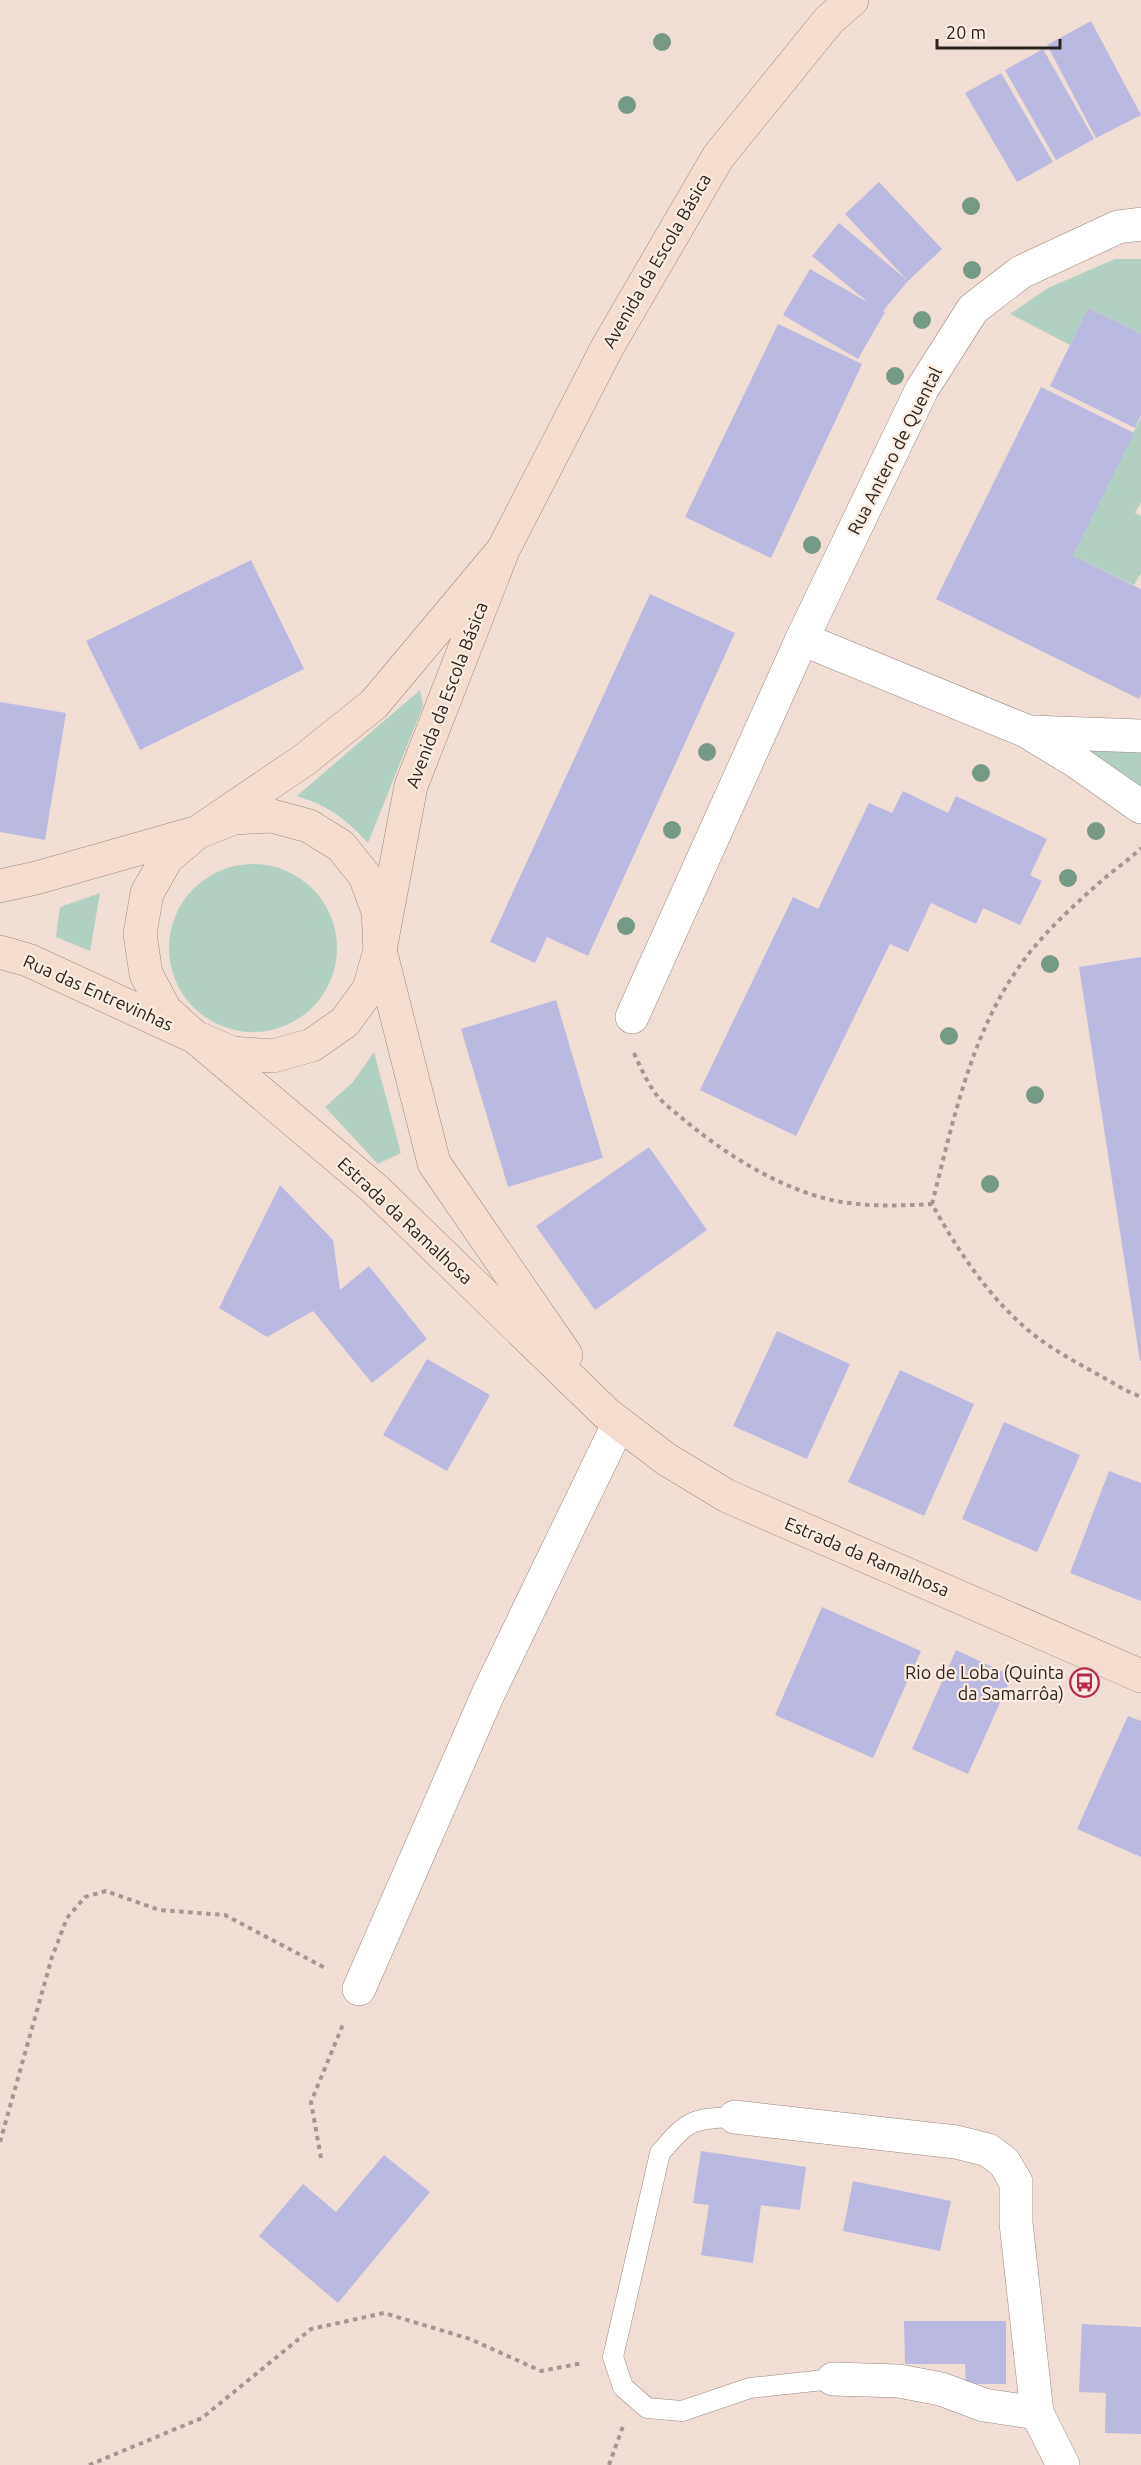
<svg xmlns="http://www.w3.org/2000/svg" width="1141" height="2465" viewBox="0 0 1141 2465" font-family="Ubuntu,sans-serif">
<style>
.green{fill:#b2d0c2}
.building{fill:#bab9e0}
.lines{fill:none;stroke-linecap:round;stroke-linejoin:round}
.lane-casing{stroke:#998980;stroke-width:21}
.street-casing{stroke:#998980;stroke-width:34}
.secondary-casing{stroke:#998980;stroke-width:34}
.path{stroke:#a4978f;stroke-width:4;stroke-dasharray:4.5 4.5;stroke-linecap:butt}
.lane{stroke:#fff;stroke-width:20}
.street{stroke:#fff;stroke-width:33}
.secondary{stroke:#f4dccf;stroke-width:33}
.tree{fill:#769986}
.labels{text-anchor:middle;stroke-width:4.5;stroke-linejoin:round;paint-order:stroke}
.street-label{font-size:18px;fill:#2a2420;stroke:#fdece1}
.poi-label{font-size:18px;fill:#2a2420;stroke:#fdece1;text-anchor:end}
</style>
<rect width="100%" height="100%" fill="#f0ded4"/>
<g class="green">
<path d="M1115,259H1141V334L1088,308L1070,345L1010,314L1048,288Z"/>
<path d="M1141,417V502L1135,513L1141,516V573L1134,585L1073,556Z"/>
<path d="M420,690L423,706L368,843C346,819 329,806 297,796Z"/>
<path d="M1088,749L1141,750V790Z"/>
<circle cx="253" cy="948" r="84"/>
<path d="M100,893L90,951L56,937L60,907Z"/>
<path d="M374,1052L401,1153L378,1164L325,1107L353,1082Z"/>
</g>
<g class="building">
<path d="M1091,21L1141,115L1096,138L1047,45Z"/>
<path d="M1043,49L1094,139L1056,160L1005,70Z"/>
<path d="M1001,73L1053,162L1017,182L965,93Z"/>
<path d="M879,182L942,249L908,281L845,214Z"/>
<path d="M839,223L908,281L883,311L885,312L858,359L783,315L810,269L869,303L812,256Z"/>
<path d="M1088,308L1141,334V415L1135,428L1050,386Z"/>
<path d="M778,324L862,364L771,558L685,517Z"/>
<path d="M1041,387L1134,433L1073,556L1141,589V694L1139,699L936,599Z"/>
<path d="M251,560L304,669L140,750L86,641Z"/>
<path d="M650,594L735,633L588,956L547,937L535,963L490,942Z"/>
<path d="M0,702L66,713L45,840L0,832Z"/>
<path d="M903,791L948,813L956,796L1047,839L1030,875L1042,881L1020,925L983,908L976,924L931,903L908,952L890,944L796,1136L700,1090L793,897L818,909L869,803L892,813Z"/>
<path d="M1141,957V1361H1140L1079,967Z"/>
<path d="M556,1000L603,1158L508,1187L461,1029Z"/>
<path d="M649,1147L707,1230L595,1310L536,1226Z"/>
<path d="M280,1185L333,1240L340,1290L369,1266L427,1339L372,1383L313,1311L267,1337L219,1308Z"/>
<path d="M777,1331L850,1364L807,1459L733,1426Z"/>
<path d="M427,1359L490,1395L447,1471L383,1435Z"/>
<path d="M900,1370L974,1404L924,1516L848,1482Z"/>
<path d="M1004,1422L1080,1455L1037,1552L962,1519Z"/>
<path d="M1109,1471L1141,1483V1601L1070,1573Z"/>
<path d="M822,1607L921,1651L873,1758L775,1715Z"/>
<path d="M956,1650L1012,1676L968,1774L912,1749Z"/>
<path d="M1128,1716L1141,1721V1857L1077,1829Z"/>
<path d="M701,2151L806,2167L800,2210L761,2205L753,2263L701,2255L709,2205L693,2203Z"/>
<path d="M384,2155L430,2192L338,2303L259,2236L303,2184L336,2212Z"/>
<path d="M853,2181L951,2201L940,2251L843,2231Z"/>
<path d="M904,2321H1006V2384H966L965,2364H905Z"/>
<path d="M1082,2324L1141,2327V2434L1105,2433L1106,2393L1079,2392Z"/>
</g>
<g class="lines">
<defs>
<path id="lane" d="M735,2117C692,2119 689,2119 660,2153L613,2357L623,2387L647,2408L682,2411L750,2388L833,2379"/>
<g id="street">
<path d="M802,639L1026,731L1077,762L1141,807"/>
<path d="M1031,732L1141,736"/>
<path d="M632,1017L802,639L922,389L973,309L1021,272L1118,227L1141,224"/>
<path d="M359,1989L489,1692L619,1423"/>
<path d="M735,2117L956,2142L988,2150L1004,2162L1016,2182V2223L1037,2413L1063,2465"/>
<path d="M833,2379L899,2381L941,2389L984,2405L1037,2413"/>
</g>
<g id="secondary">
<path d="M503,550L374,704L304,760L198,832L167,858L147,893L140,934L146,974L165,1010L195,1037L232,1053L273,1056L312,1045L345,1022L369,989L380,950L411,786L503,550L608,346L718,157L829,20L852,0"/>
<path d="M0,886L36,878L198,832L234,818L272,816L309,826L341,846L365,876L378,911L380,950L434,1163L566,1355"/>
<path d="M0,952L28,960L195,1037L375,1189L607,1414L666,1459L727,1496L1141,1676"/>
</g>
</defs>
<use href="#lane" class="lane-casing"/>
<use href="#street" class="street-casing"/>
<use href="#secondary" class="secondary-casing"/>
<g class="path">
<path d="M634,1053C641,1069 648,1084 658,1097C665,1105 675,1112 683,1119C725,1154 777,1187 831,1200C864,1207 899,1206 932,1204C959,1253 993,1304 1038,1338C1065,1358 1097,1373 1125,1390L1141,1397"/>
<path d="M932,1204C956,1110 975,1011 1043,937C1060,918 1080,900 1099,883C1112,871 1128,861 1141,848"/>
<path d="M0,2142L52,1957L67,1918L85,1897L106,1891L159,1910L225,1915L327,1969"/>
<path d="M321,2158L311,2102L344,2022"/>
<path d="M89,2465L202,2418L311,2329L384,2313L470,2339L541,2371L583,2363"/>
<path d="M609,2465L623,2426"/>
</g>
<use href="#lane" class="lane"/>
<use href="#street" class="street"/>
<use href="#secondary" class="secondary"/>
</g>
<g class="tree">
<circle cx="662" cy="42" r="9"/>
<circle cx="627" cy="105" r="9"/>
<circle cx="971" cy="206" r="9"/>
<circle cx="972" cy="270" r="9"/>
<circle cx="922" cy="320" r="9"/>
<circle cx="895" cy="376" r="9"/>
<circle cx="812" cy="545" r="9"/>
<circle cx="707" cy="752" r="9"/>
<circle cx="981" cy="773" r="9"/>
<circle cx="672" cy="830" r="9"/>
<circle cx="1096" cy="831" r="9"/>
<circle cx="1068" cy="878" r="9"/>
<circle cx="626" cy="926" r="9"/>
<circle cx="1050" cy="964" r="9"/>
<circle cx="949" cy="1036" r="9"/>
<circle cx="1035" cy="1095" r="9"/>
<circle cx="990" cy="1184" r="9"/>
</g>
<defs>
<symbol id="bus-ring" viewBox="-11 -11 22 22"><circle r="9.5" fill="#fdece1" stroke="#b8284e" stroke-width="1.5"/><path d="M-5-6H5V4H4V6H2V4H-2V6H-4V4H-5ZM-3.5-4V0h7V-4ZM-3.5 1.2v1.5H-2V1.2ZM2 1.2v1.5H3.5V1.2Z" fill="#b8284e"/></symbol>
</defs>
<g fill-rule="evenodd">
<use href="#bus-ring" x="1068" y="1666" width="33" height="33"/>
</g>
<g class="labels">
<g class="street-label">
<text transform="translate(657 261) rotate(-60)" y="6">Avenida da Escola Básica</text>
<text transform="translate(895 451) rotate(-63)" y="6">Rua Antero de Quental</text>
<text transform="translate(447 695) rotate(-69)" y="6">Avenida da Escola Básica</text>
<text transform="translate(98 993) rotate(24)" y="6">Rua das Entrevinhas</text>
<text transform="translate(405 1221) rotate(43)" y="6">Estrada da Ramalhosa</text>
<text transform="translate(867 1557) rotate(23)" y="6">Estrada da Ramalhosa</text>
</g>
<g class="poi-label">
<text x="1064" y="1679">Rio de Loba (Quinta<tspan x="1064" dy="21">da Samarrôa)</tspan></text>
</g>
</g>
<path d="M937 39v9h123v-9" fill="none" stroke="#2a2420" stroke-width="3"/>
<text x="946" y="39" font-size="18" fill="#2a2420" stroke="#fdece1" stroke-width="4.5" paint-order="stroke">20 m</text>
</svg>
